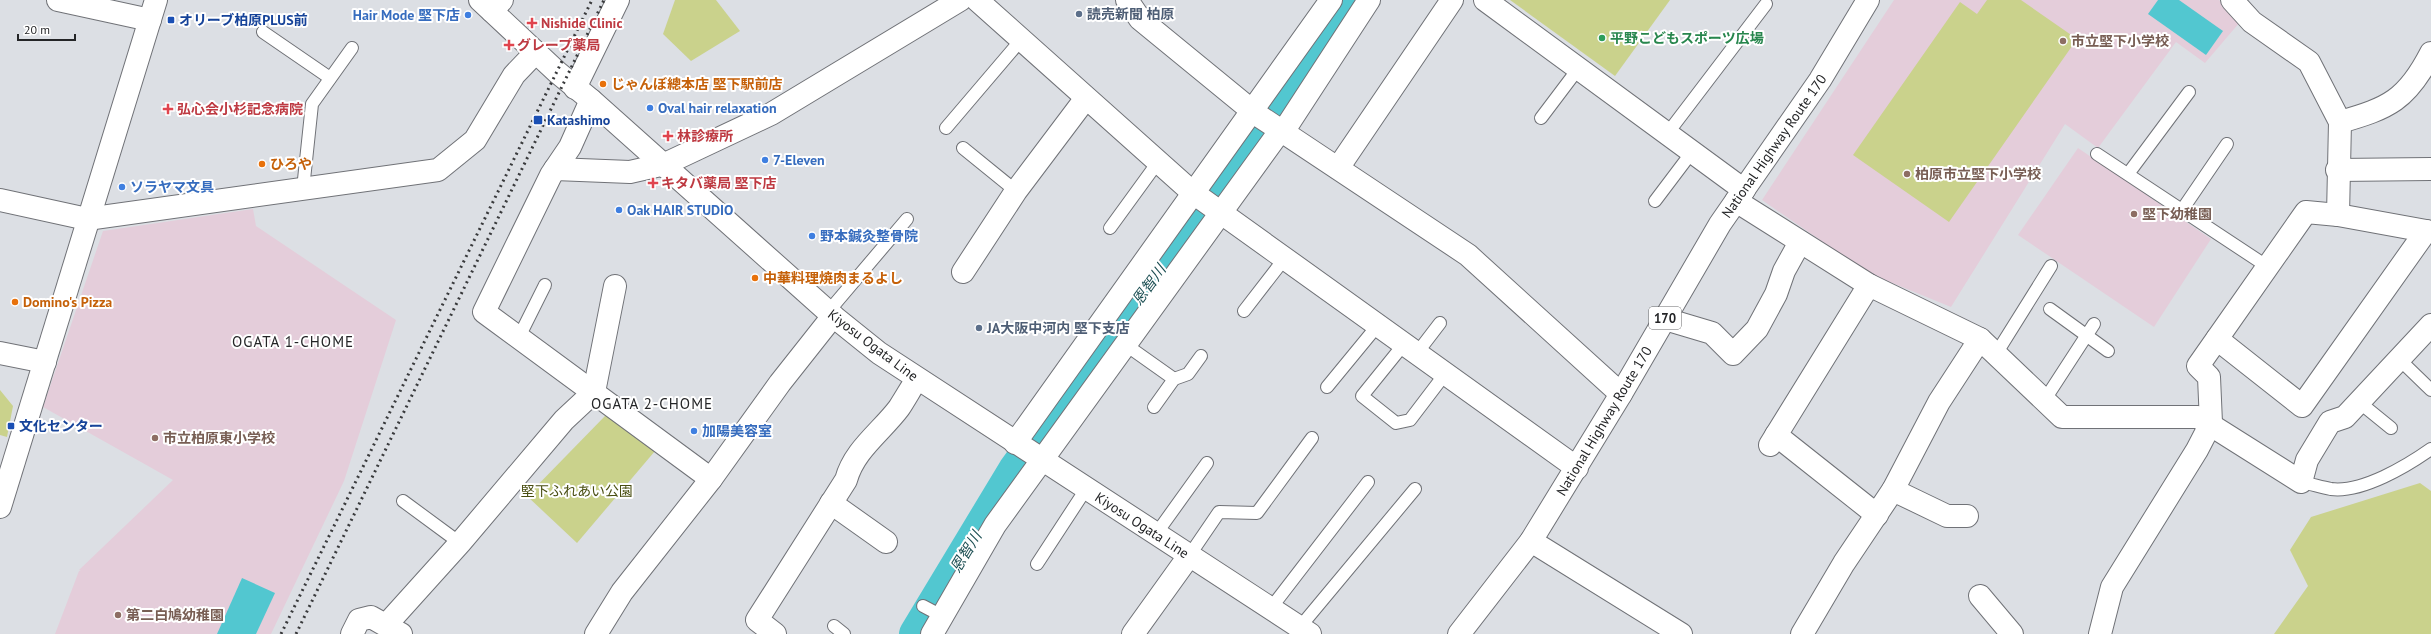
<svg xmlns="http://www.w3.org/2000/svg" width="2431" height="634" viewBox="0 0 2431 634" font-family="'PT Sans','Noto Sans JP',sans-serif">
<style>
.education{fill:#e4cdda}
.green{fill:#cad28c}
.water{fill:#52c7d0}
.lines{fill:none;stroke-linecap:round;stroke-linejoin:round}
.river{stroke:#52c7d0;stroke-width:34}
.service-casing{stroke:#707277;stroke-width:14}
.minor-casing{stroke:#707277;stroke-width:24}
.tertiary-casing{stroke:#707277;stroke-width:24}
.secondary-casing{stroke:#707277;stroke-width:24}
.trunk-casing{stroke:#707277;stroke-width:24}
.service{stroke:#fff;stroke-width:12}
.minor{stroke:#fff;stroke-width:22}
.tertiary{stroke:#fff;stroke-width:22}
.secondary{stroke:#fff;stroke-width:22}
.trunk{stroke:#fff;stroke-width:22}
.rail{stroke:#393a3c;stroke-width:3;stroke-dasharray:2 4;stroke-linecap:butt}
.service-dot{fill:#5c6f8a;stroke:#fff;stroke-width:1.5}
.shop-dot{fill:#3f7fe0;stroke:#fff;stroke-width:1.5}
.transit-dot{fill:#1a4fb4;stroke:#fff;stroke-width:1.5}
.health-dot{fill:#e0444e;stroke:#fff;stroke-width:1.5}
.leisure-dot{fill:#2e9e5b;stroke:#fff;stroke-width:1.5}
.education-dot{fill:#8d6e63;stroke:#fff;stroke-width:1.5}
.food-dot{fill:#e8710a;stroke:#fff;stroke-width:1.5}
.labels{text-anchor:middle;stroke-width:4;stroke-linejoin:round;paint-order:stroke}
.shield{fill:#fff;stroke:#666668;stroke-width:1}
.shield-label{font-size:13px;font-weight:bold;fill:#242527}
.service-label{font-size:14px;font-weight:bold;fill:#4e5e75;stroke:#fff;text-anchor:start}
.shop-label{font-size:14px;font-weight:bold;fill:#366cbe;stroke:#fff;text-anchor:start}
.transit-label{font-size:14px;font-weight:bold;fill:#164399;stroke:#fff;text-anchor:start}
.health-label{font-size:14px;font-weight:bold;fill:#be3a42;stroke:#fff;text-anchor:start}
.leisure-label{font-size:14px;font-weight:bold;fill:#27864d;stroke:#fff;text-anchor:start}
.education-label{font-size:14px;font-weight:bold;fill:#785e54;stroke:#fff;text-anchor:start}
.food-label{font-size:14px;font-weight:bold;fill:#c56008;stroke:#fff;text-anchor:start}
.street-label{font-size:14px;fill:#242527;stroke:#fff}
.park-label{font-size:14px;fill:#494e11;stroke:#fff}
.water-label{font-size:15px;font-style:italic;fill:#1c4f53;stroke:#fff}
.neighbourhood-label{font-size:15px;letter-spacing:1px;fill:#242527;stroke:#fff}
</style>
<rect width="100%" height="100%" fill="#dcdfe4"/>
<g class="education">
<path d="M1894,0H2219L2240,22L2205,63L2176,42L2098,148L2065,124L1951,307L1868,273L1762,200Z"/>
<path d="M2078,148L2211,239L2154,327L2018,235Z"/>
<path d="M253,209L256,226L396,320L344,481L271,634H55L79,571H81L79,570L173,480L43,407L103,231Z"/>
</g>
<g class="green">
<path d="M675,0H716L740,31L691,61L663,34Z"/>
<path d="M1510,0H1670L1615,76Z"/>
<path d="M1987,0H2021L2077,39L1949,222L1853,155L1960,2L1977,14Z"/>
<path d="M0,390L13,406L7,437L0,435Z"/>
<path d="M606,415L655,451L577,543L527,496Z"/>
<path d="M2420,483L2431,491V634H2274L2308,586L2290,550L2311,517Z"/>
</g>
<g class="water">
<path d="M2158,0H2179L2223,31L2206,55L2148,14Z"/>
<path d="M242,578L275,593L256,634H217Z"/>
</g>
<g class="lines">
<path class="river" d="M916,634L1015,470L1276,108L1350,0"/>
<defs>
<g id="service">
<path d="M263,32L330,78"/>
<path d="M1541,118L1578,69"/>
<path d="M946,128L1021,40"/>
<path d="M1667,134L1766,4"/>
<path d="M963,148L1016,191"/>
<path d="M2097,154L2268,267"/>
<path d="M2128,174L2189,92"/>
<path d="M303,189L312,104L352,48"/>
<path d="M1655,201L1692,152"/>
<path d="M2182,210L2227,144"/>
<path d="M1110,228L1158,162"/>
<path d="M2050,309L2108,351"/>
<path d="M1244,311L1285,258"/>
<path d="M828,312L907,219"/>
<path d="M519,337L545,285"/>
<path d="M1404,344L1362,396L1396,423L1410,420L1445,374"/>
<path d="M1126,345L1174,379"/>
<path d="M1417,353L1440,323"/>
<path d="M1996,354L2051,266"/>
<path d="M2399,359L2431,390"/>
<path d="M1327,387L1378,325"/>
<path d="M2044,401L2094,324"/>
<path d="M2359,402L2391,428"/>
<path d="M1154,407L1174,379L1188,374L1201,356"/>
<path d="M2301,482C2311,484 2321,487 2331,489C2362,493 2407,466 2431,449"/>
<path d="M403,501L460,543"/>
<path d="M1156,534L1207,463"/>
<path d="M1189,556L1219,512L1257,513L1312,438"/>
<path d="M1037,564L1086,489"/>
<path d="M923,606L942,616"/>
<path d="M1271,608L1368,482"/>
<path d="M834,626L844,634"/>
<path d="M1300,627L1415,489"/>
</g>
<g id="minor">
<path d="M58,0L150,20"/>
<path d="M977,0L1192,192L1577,468"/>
<path d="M1127,0L1140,19L1256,114L1468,255L1621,394"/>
<path d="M1485,0L1744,190"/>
<path d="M2232,0L2252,22L2309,62L2340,122L2338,215"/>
<path d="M492,11L502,0"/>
<path d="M575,88L618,0"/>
<path d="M591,100L570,147L551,175L484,312L711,479"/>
<path d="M2340,122C2389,108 2407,100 2431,53"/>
<path d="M1283,132L1369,0"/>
<path d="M1338,168L1452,0"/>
<path d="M555,169L630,172L665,164L771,114L960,0"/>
<path d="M2337,170L2431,169"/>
<path d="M0,200L87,219L438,170L475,140L514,75L536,52"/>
<path d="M1736,201L1869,285L1980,339L2062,417H2198L2301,482L2307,460L2330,422L2345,417L2431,325"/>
<path d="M963,272L1016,191L1086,98"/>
<path d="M1665,319L1712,333L1733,354L1757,329L1776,294L1784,271L1800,242"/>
<path d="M2217,339L2302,406L2426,231"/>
<path d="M1776,435L1877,515"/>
<path d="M1015,443L1331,0"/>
<path d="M1770,445L1869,285"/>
<path d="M1893,490L1947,516H1967"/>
<path d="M831,503L886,542"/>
<path d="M1531,541L1681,634"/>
<path d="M1980,596L2012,634"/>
<path d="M387,624L460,543L564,420L594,392L615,286"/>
<path d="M352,634L359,620L371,617L401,634"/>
<path d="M596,634L622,592L711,479L780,383L833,316"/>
<path d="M775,634L757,620L846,480C854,450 881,432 899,408C905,399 911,388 917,379"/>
<path d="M932,634L995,525L1280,131"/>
<path d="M1133,634L1189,556"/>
<path d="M1802,634L1844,563L1893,490L1939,402L1980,339"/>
<path d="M2100,634L2112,587L2197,450L2211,423L2209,377L2198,366L2306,212L2338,215L2431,232"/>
</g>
<g id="tertiary">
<path d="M0,353L45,362"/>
<path d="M0,507L156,0"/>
</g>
<path id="secondary" d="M480,0L557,72L591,100L833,316L879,353L1310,634"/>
<path id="trunk" d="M1459,634L1531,541L1621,394L1720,224L1820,80L1868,0"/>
</defs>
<use href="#service" class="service-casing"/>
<use href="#minor" class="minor-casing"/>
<use href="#tertiary" class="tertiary-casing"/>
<use href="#secondary" class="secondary-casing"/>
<use href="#trunk" class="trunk-casing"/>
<use href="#service" class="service"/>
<use href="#minor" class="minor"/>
<use href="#tertiary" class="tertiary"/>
<use href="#secondary" class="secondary"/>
<use href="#trunk" class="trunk"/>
<g class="rail">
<path d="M281,634L592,0"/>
<path d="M296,634L604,0"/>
</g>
</g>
<g class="service-dot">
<circle cx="1079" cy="14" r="4"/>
<circle cx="979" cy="328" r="4"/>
</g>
<g class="shop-dot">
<circle cx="468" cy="15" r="4"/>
<circle cx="650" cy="108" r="4"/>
<circle cx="765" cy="160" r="4"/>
<circle cx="122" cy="187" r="4"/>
<circle cx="619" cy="210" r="4"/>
<circle cx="812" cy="236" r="4"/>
<circle cx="694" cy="431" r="4"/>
</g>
<g class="transit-dot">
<rect x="167" y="16" width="8" height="8" rx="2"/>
<rect x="533" y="115" width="10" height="10" rx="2"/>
<rect x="7" y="422" width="8" height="8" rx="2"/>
</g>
<g class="health-dot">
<path d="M530 17h4v4h4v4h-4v4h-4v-4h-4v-4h4z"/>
<path d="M507 39h4v4h4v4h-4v4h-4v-4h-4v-4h4z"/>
<path d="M166 103h4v4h4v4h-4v4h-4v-4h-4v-4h4z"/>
<path d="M666 130h4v4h4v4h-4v4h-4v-4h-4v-4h4z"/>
<path d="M651 177h4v4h4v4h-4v4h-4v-4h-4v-4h4z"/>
</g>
<circle class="leisure-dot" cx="1602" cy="38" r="4"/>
<g class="education-dot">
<circle cx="2063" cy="41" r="4"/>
<circle cx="1907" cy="174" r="4"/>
<circle cx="2134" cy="214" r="4"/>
<circle cx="155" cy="438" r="4"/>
<circle cx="118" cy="615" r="4"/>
</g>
<g class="food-dot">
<circle cx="603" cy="84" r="4"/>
<circle cx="262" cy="164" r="4"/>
<circle cx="755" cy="278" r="4"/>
<circle cx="15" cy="302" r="4"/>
</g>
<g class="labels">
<rect class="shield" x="1649" y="307" width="32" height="22" rx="3"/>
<g class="shield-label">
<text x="1665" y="323">170</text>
</g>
<g class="service-label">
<text x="1087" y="19">読売新聞 柏原</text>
<text x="987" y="333">JA大阪中河内 堅下支店</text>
</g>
<g class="shop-label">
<text x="460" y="20" text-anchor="end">Hair Mode 堅下店</text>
<text x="658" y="113">Oval hair relaxation</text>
<text x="773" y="165">7-Eleven</text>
<text x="130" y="192">ソラヤマ文具</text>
<text x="627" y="215">Oak HAIR STUDIO</text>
<text x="820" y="241">野本鍼灸整骨院</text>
<text x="702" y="436">加陽美容室</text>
</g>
<g class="transit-label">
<text x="179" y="25">オリーブ柏原PLUS前</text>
<text x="547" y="125">Katashimo</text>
<text x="19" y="431">文化センター</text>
</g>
<g class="health-label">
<text x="541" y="28">Nishide Clinic</text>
<text x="517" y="50">グレープ薬局</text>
<text x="177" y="114">弘心会小杉記念病院</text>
<text x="677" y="141">林診療所</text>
<text x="661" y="188">キタバ薬局 堅下店</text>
</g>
<g class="leisure-label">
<text x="1610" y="43">平野こどもスポーツ広場</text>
</g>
<g class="education-label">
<text x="2071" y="46">市立堅下小学校</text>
<text x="1915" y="179">柏原市立堅下小学校</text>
<text x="2142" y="219">堅下幼稚園</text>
<text x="163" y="443">市立柏原東小学校</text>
<text x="126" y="620">第二白鳩幼稚園</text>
</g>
<g class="food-label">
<text x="611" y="89">じゃんぼ總本店 堅下駅前店</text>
<text x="270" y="169">ひろや</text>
<text x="763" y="283">中華料理焼肉まるよし</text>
<text x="23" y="307">Domino's Pizza</text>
</g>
<g class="street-label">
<text transform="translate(1774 146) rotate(-55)" y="5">National Highway Route 170</text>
<text transform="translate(873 345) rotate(37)" y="5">Kiyosu Ogata Line</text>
<text transform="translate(1604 421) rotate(-59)" y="5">National Highway Route 170</text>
<text transform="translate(1142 525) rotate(33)" y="5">Kiyosu Ogata Line</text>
</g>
<g class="park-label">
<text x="577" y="496">堅下ふれあい公園</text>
</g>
<g class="water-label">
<text transform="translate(1149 285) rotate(-54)" y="5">恩智川</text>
<text transform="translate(966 552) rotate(-59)" y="5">恩智川</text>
</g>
<g class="neighbourhood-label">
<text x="293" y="347">OGATA 1-CHOME</text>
<text x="652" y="409">OGATA 2-CHOME</text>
</g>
</g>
<path d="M18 34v6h57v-6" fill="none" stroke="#242527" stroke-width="2"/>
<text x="24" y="34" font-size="12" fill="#242527" stroke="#ffffff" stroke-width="3" paint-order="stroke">20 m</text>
</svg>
